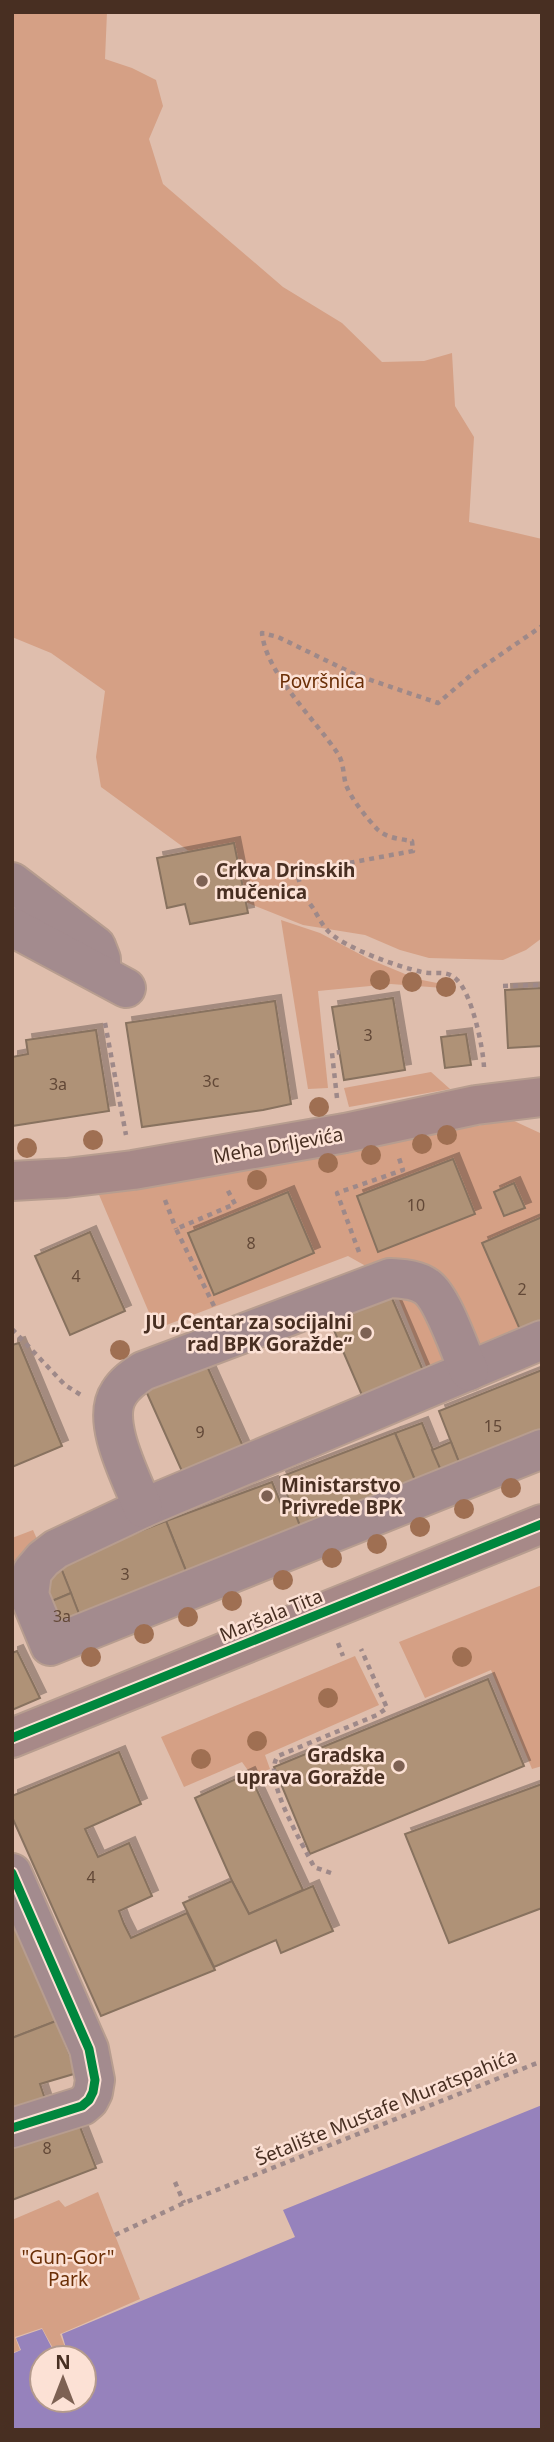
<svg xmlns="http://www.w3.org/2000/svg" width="554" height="2442" viewBox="0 0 554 2442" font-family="'Noto Sans',sans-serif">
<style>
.green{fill:#d5a085}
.water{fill:#9682bc;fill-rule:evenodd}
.building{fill:#af9277;stroke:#88725f;stroke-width:2;filter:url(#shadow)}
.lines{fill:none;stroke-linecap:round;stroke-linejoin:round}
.minor-casing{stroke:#b79d8f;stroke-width:42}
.major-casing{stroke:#b79d8f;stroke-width:42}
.path{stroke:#9e8989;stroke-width:4.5;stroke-dasharray:5 5;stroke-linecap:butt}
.minor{stroke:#a38b8e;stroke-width:38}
.major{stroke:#a78988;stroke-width:38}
.cycleway-casing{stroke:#fce1d5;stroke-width:13}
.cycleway{stroke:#00873e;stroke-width:9}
.tree{fill:#9f6f52}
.poi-dot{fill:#7d6153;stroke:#fce1d5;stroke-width:2.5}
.labels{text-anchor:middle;stroke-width:5;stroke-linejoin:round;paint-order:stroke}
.number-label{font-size:16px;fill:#624837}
.park-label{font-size:19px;fill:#6b2f07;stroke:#fce1d5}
.poi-label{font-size:19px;font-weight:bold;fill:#482f22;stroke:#fce1d5;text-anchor:start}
.street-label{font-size:19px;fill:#482f22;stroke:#fce1d5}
</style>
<defs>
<filter id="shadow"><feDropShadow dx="6" dy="-6" stdDeviation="0" flood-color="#0004"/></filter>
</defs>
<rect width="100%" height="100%" fill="#dfbead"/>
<g class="green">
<path d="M12,12H107L105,59L132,68L156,80L163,106L149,139L163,184L283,287L342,323L382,362L424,361L452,353L455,406L474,437L469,522L542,539V938L526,950L503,960L429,958L400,950L365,935L303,925L233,897L201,860L101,787L96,757L105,691L51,653L12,637Z"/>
<path d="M281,920L320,933L369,959L417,979L452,986L456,989L391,984L318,991L328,1088L308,1089Z"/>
<path d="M431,1072L450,1089L349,1107L344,1088Z"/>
<path d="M512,1120L540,1133L542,1138V1332L473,1361L455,1312L371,1279L364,1265L348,1256L156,1329L97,1190Z"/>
<path d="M393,1285H407L461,1366L431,1378Z"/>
<path d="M33,1530L44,1555L12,1593V1538Z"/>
<path d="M542,1585V1766L532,1769L491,1670L425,1698L399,1642Z"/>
<path d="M355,1656L379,1705L265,1755L270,1769L252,1776L242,1762L184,1787L161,1737Z"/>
<path d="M98,2192L140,2299L60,2334L65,2347L54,2350L42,2328L15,2337L20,2350L12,2353V2220L59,2200L65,2207Z"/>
</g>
<path class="water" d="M542,2105V2430H12V2354L21,2350L16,2338L42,2329L54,2352L66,2348L62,2334L295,2237L283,2210ZM42,2358H84V2400H42Z"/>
<g class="building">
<path d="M234,843L248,913L190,924L185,904L167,908L157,858Z"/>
<path d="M542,988V1046L508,1048L505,990Z"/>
<path d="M393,998L405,1070L344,1080L332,1007Z"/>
<path d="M275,1001L291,1104L263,1110L142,1127L126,1023Z"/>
<path d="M96,1030L109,1111L12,1126V1057L28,1054L26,1040Z"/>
<path d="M466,1034L471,1065L445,1068L441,1037Z"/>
<path d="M453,1159L475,1214L378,1252L357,1196Z"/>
<path d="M514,1183L525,1208L504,1216L494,1192Z"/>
<path d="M288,1192L314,1253L214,1295L188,1233Z"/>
<path d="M542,1217V1334L525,1341L482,1243Z"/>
<path d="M90,1232L125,1311L70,1335L35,1256Z"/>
<path d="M391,1296L425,1375L364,1400L330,1321Z"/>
<path d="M19,1343L62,1446L12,1467V1345Z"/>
<path d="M207,1366L246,1453L185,1478L146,1391Z"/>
<path d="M542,1370V1443L464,1475L439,1411Z"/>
<path d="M422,1423L446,1482L420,1492L395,1433Z"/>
<path d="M395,1433L420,1492L305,1539L280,1477Z"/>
<path d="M451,1442L464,1475L446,1482L432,1450Z"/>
<path d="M272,1482L281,1504L290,1500L305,1539L192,1586L166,1521Z"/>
<path d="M166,1521L192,1586L84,1627L59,1563Z"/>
<path d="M59,1563L71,1593L47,1603L35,1572Z"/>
<path d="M71,1593L84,1627L54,1640L40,1606Z"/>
<path d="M17,1651L40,1698L12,1710V1653Z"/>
<path d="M488,1679L524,1766L310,1854L274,1767Z"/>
<path d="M119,1752L141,1804L85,1829L98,1857L129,1843L152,1896L119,1911L124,1924L131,1938L187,1913L215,1970L101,2016L12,1817V1796Z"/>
<path d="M249,1773L303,1890L249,1914L232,1881L195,1798Z"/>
<path d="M542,1784V1908L449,1943L405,1834Z"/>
<path d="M232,1881L249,1914L313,1886L333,1931L281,1953L276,1940L214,1967L183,1903Z"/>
<path d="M15,1927L56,2021L12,2038V1930Z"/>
<path d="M56,2021L77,2073L40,2084L45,2099L12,2110V2038Z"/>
<path d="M75,2114L96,2168L12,2200V2138Z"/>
</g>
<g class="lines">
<defs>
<g id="minor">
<path d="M12,882L96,946L101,959V974"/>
<path d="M12,927L126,988"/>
<path d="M542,1340L143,1508L56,1549L43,1559L32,1572L29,1595L50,1646L542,1449"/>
<path d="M143,1508C132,1479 100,1421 119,1393C125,1383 134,1377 143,1371L390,1278C403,1279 416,1279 427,1287C443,1299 460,1351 469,1371"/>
<path d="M12,1873L89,2049L95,2080L93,2092L89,2100L82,2106L12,2128"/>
</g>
<g id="major">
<path d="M12,1181L66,1178L133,1170L345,1133L476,1105L542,1097"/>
<path d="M12,1738L542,1524"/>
</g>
</defs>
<use href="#minor" class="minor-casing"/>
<use href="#major" class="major-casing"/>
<g class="path">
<path d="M503,986L542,985"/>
<path d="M105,1023L126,1135"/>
<path d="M484,1067C483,1047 472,994 457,980C447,969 435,975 422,972C399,967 344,948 328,931C322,925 318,916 313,908C305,897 300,889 298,875L311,870L413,851L412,841C400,839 386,838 377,829C366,817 352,800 346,785C343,775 344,763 338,754C316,720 266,674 262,633L278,637L356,675L438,703L471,675L542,626"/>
<path d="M337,1098L332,1053L340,1052"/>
<path d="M165,1200L176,1229"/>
<path d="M359,1252L337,1193L403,1170L399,1158"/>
<path d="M214,1306L176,1229L235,1204L227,1189"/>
<path d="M12,1329L65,1385L81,1395"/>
<path d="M338,1643L343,1656"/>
<path d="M331,1873L314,1867C303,1844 261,1777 278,1756L377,1715L387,1708L361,1649"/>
<path d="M175,2182L184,2203"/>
<path d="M115,2235L184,2203L542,2061"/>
</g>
<use href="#minor" class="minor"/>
<use href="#major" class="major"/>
<defs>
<g id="cycleway">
<path d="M12,1738L542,1524"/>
<path d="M12,1873L89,2049L95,2080L93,2092L89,2100L82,2106L12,2128"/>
</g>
</defs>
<use href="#cycleway" class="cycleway-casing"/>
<use href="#cycleway" class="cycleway"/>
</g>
<g class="tree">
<circle cx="380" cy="980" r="10"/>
<circle cx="412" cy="982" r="10"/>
<circle cx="446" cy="987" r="10"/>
<circle cx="319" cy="1107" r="10"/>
<circle cx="447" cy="1135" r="10"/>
<circle cx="93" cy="1140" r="10"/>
<circle cx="422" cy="1144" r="10"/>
<circle cx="27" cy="1148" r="10"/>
<circle cx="371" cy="1155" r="10"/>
<circle cx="328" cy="1163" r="10"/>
<circle cx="257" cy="1180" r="10"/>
<circle cx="120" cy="1350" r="10"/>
<circle cx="511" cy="1488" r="10"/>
<circle cx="464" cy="1509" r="10"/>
<circle cx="420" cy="1527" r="10"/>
<circle cx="377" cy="1544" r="10"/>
<circle cx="332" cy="1558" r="10"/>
<circle cx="283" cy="1580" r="10"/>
<circle cx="232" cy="1601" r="10"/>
<circle cx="188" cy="1617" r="10"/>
<circle cx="144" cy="1634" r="10"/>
<circle cx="91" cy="1657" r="10"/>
<circle cx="462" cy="1657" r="10"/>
<circle cx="328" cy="1698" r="10"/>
<circle cx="257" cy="1741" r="10"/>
<circle cx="201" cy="1759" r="10"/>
</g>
<g class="poi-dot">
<circle cx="202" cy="881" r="7"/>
<circle cx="366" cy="1333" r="7"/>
<circle cx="267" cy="1496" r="7"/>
<circle cx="399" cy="1766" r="7"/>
</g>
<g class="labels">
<g class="number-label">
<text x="368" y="1041">3</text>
<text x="211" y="1087">3c</text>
<text x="58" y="1090">3a</text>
<text x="416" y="1211">10</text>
<text x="251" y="1249">8</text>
<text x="76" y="1282">4</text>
<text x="522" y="1295">2</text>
<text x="493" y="1432">15</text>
<text x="200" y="1438">9</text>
<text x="125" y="1580">3</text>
<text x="62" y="1622">3a</text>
<text x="91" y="1883">4</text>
<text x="47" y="2154">8</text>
</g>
<g class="park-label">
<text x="322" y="688">Površnica</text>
<text x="68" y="2264">"Gun-Gor"<tspan x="68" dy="22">Park</tspan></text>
</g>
<g class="poi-label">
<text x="216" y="877">Crkva Drinskih<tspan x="216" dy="22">mučenica</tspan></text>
<text x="352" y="1329" text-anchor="end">JU „Centar za socijalni<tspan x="352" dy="22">rad BPK Goražde“</tspan></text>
<text x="281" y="1492">Ministarstvo<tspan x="281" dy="22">Privrede BPK</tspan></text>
<text x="385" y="1762" text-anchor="end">Gradska<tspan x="385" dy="22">uprava Goražde</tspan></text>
</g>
<g class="street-label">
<text transform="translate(278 1145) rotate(-10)" y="7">Meha Drljevića</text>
<text transform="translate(271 1615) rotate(-22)" y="7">Maršala Tita</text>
<text transform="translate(386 2107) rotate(-22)" y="7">Šetalište Mustafe Muratspahića</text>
</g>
</g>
<rect width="554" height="2442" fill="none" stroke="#482f22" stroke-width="28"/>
<g transform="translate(63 2379)"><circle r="33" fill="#fce1d5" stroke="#b49a8d" stroke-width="2"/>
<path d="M0-5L12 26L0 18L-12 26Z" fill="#7d6153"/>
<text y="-10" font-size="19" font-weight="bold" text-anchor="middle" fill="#482f22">N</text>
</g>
</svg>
